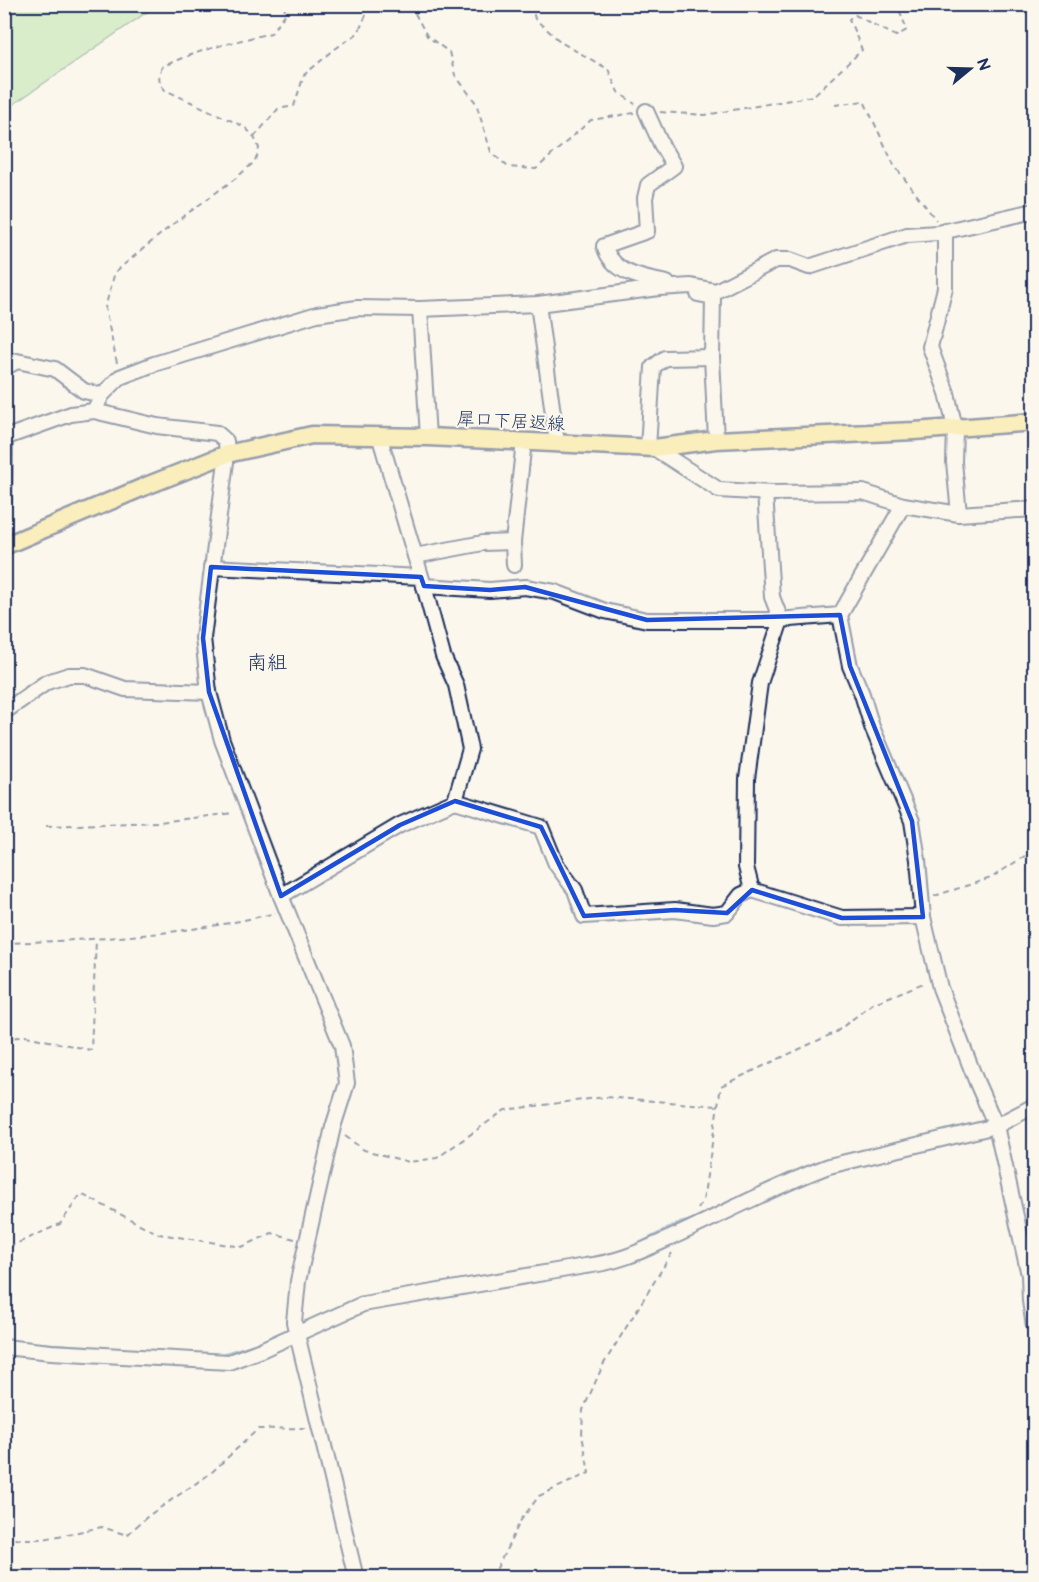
<svg xmlns="http://www.w3.org/2000/svg" width="1039" height="1582" viewBox="0 0 1039 1582" font-family="'Balsamiq Sans','Klee One',sans-serif">
<style>
.green{fill:#b1e1a0;stroke:#66887f;stroke-width:1.5}
.lines{fill:none;stroke-linecap:round;stroke-linejoin:round}
.stream{stroke:#6393b9;stroke-width:4}
.minor-casing{stroke:#1b2f5e;stroke-width:18}
.major-casing{stroke:#1b2f5e;stroke-width:21}
.path{stroke:#1b2f5e;stroke-width:2;stroke-dasharray:6 4.5;stroke-linecap:butt}
.minor{stroke:#fbf7ec;stroke-width:14}
.major{stroke:#f7e281;stroke-width:16}
.marked{fill:none;stroke:#1d4ed8;stroke-width:4.5;stroke-linejoin:round}
.labels{text-anchor:middle;stroke-width:4.5;stroke-linejoin:round;paint-order:stroke}
.street-label{font-size:18px;fill:#1b2f5e;stroke:#fbf7ec}
.neighbourhood-label{font-size:20px;fill:#1b2f5e;stroke:#fbf7ec}
</style>
<rect width="100%" height="100%" fill="#fbf7ec"/>
<filter id="ink" filterUnits="userSpaceOnUse"><feTurbulence type="fractalNoise" baseFrequency=".0167" numOctaves="2"/><feDisplacementMap in="SourceGraphic" scale="12" xChannelSelector="R" yChannelSelector="G"/><feConvolveMatrix kernelMatrix="1 2 1 2 8 2 1 2 1" color-interpolation-filters="sRGB"/></filter>
<g filter="url(#ink)">
<path class="green" d="M5,4H157V5L5,110Z"/>
<g class="lines">
<g class="stream">
<path d="M633,1247L679,1224L695,1220"/>
<path d="M587,1259L618,1253"/>
<path d="M38,1344L88,1347"/>
<path d="M218,1356L255,1345L292,1328"/>
</g>
<defs>
<g id="minor">
<path d="M646,111L661,144L674,166L648,185L645,198L647,231L604,246C613,274 642,278 667,283"/>
<path d="M945,231V288L930,347L947,393L955,428L954,462L959,514"/>
<path d="M698,294L713,297L712,357L716,440"/>
<path d="M538,304L557,443"/>
<path d="M420,309L428,437"/>
<path d="M4,368L17,361L55,369L84,391L102,395"/>
<path d="M94,411L102,395L120,377L154,364L317,314L357,308L420,309L538,304L659,288L691,286L716,291L776,260H790L809,267L907,235L937,233L1034,211"/>
<path d="M379,435L424,586L490,590L525,587L555,592L605,611L647,620H778L840,615"/>
<path d="M4,438L71,414L94,411L157,426L217,433L226,441L227,454L203,638L209,692L222,740L281,896L342,1046L347,1083L333,1127L298,1281L294,1322L356,1578"/>
<path d="M648,448L653,367L665,358L712,357"/>
<path d="M654,448L719,490L771,493L863,492L903,505L959,514L1034,509"/>
<path d="M4,503L5,438"/>
<path d="M903,505L840,615L850,666L862,694L872,727L912,821L918,860L923,917L940,988L977,1083L996,1126L1029,1275L1030,1301L1034,1326"/>
<path d="M415,556L483,543L513,542"/>
<path d="M514,565L513,542L524,441"/>
<path d="M211,567L421,577"/>
<path d="M424,586L443,656L456,685L470,749L455,801L541,827L556,864L575,890L584,916L675,910L713,915L727,913L741,895L752,890L842,918L923,917"/>
<path d="M4,712L47,682L69,675H85L125,689L209,692"/>
<path d="M752,890L746,867L747,779L760,683L781,620L772,597L765,493"/>
<path d="M281,896L400,825L455,801"/>
<path d="M4,1347L51,1352L229,1362L261,1350L363,1304L585,1266C622,1262 643,1250 677,1235C727,1212 777,1185 829,1166L996,1126L1034,1106"/>
</g>
<path id="major" d="M4,546L146,486L227,454L312,435L428,437L654,448L716,440L914,431L1034,422"/>
</defs>
<use href="#minor" class="minor-casing"/>
<use href="#major" class="major-casing"/>
<g class="path">
<path d="M410,4L427,36L449,52L455,75L476,103L491,152L508,167L536,169L591,120L634,113"/>
<path d="M531,4L535,19L562,43L608,69L618,92L635,104"/>
<path d="M835,105L864,101L894,165L936,220"/>
<path d="M660,112L705,115L813,96L862,50L849,19L855,15L896,36L907,30L897,4"/>
<path d="M254,137L278,109L294,106L304,75L335,49L358,33L371,4"/>
<path d="M117,363L105,308L115,272L173,224L236,178L252,164L257,157L259,148L254,137L245,127L165,90C158,83 158,76 162,67C196,50 234,42 271,33L286,13L284,7L279,4"/>
<path d="M46,826L159,822L234,813"/>
<path d="M934,896L991,878L1034,850"/>
<path d="M4,943C95,940 187,935 275,913"/>
<path d="M4,1039L26,1036L91,1050L96,940"/>
<path d="M345,1136L364,1150L409,1162L437,1158L505,1110L605,1097L718,1106"/>
<path d="M698,1209L703,1201L721,1086L836,1032L872,1004L926,982"/>
<path d="M9,1247L60,1224L81,1194L159,1234L242,1247L272,1233L295,1239"/>
<path d="M4,1539H44L102,1527L127,1535L148,1516L211,1473L258,1429L305,1428"/>
<path d="M492,1578L521,1520L539,1496L589,1473L582,1435L583,1410L603,1365L672,1253"/>
</g>
<use href="#minor" class="minor"/>
<use href="#major" class="major"/>
</g>
</g>
<path d="M0 0H1039V1582H0ZM211,567L421,577L424,586L490,590L525,587L647,620L840,615L850,666L912,821L923,917L842,918L752,890L727,913L675,910L584,916L541,827L455,801L400,825L281,896L209,692L203,638Z" fill="#fbf7ec" fill-opacity=".55" fill-rule="evenodd"/>
<path class="marked" d="M211,567L421,577L424,586L490,590L525,587L647,620L840,615L850,666L912,821L923,917L842,918L752,890L727,913L675,910L584,916L541,827L455,801L400,825L281,896L209,692L203,638Z"/>
<g class="labels">
<g class="street-label">
<text transform="translate(511 421) rotate(3)" y="6">犀口下居返線</text>
</g>
<g class="neighbourhood-label">
<text x="267" y="669">南組</text>
</g>
</g>
<rect width="1039" height="1582" fill="none" stroke="#fbf7ec" stroke-width="24"/>
<rect x="12" y="12" width="1015" height="1558" fill="none" stroke="#1b2f5e" stroke-width="2" filter="url(#ink)"/>
<g transform="translate(970 69) rotate(71)" stroke="#fbf7ec" stroke-width="4.5" paint-order="stroke">
<path d="M0-4.5L10 22L0 15L-10 22Z" fill="#1b2f5e"/>
<text y="-9" font-size="16" font-weight="bold" text-anchor="middle" fill="#1b2f5e">N</text>
</g>
</svg>
